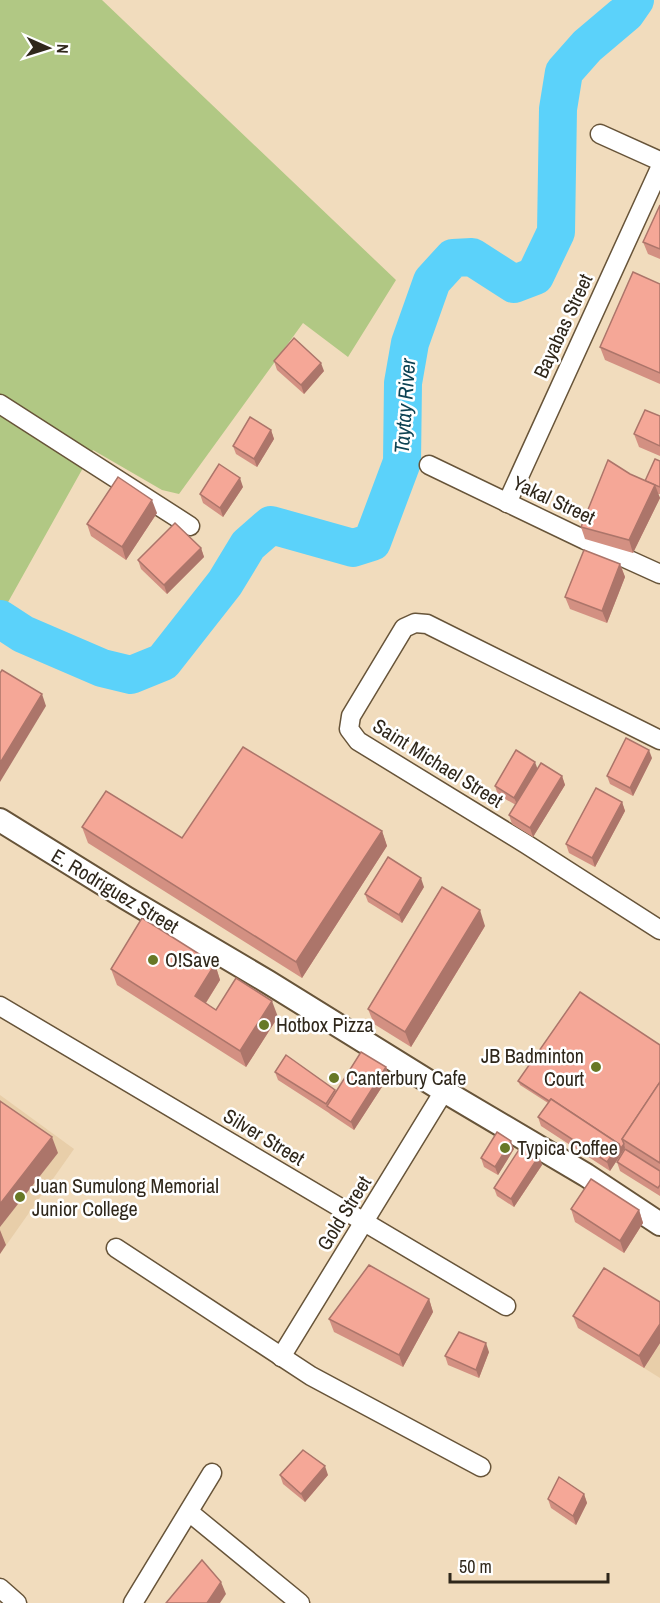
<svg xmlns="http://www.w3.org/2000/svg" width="660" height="1603" viewBox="0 0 660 1603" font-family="'Archivo Narrow',sans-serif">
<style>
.built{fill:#e8cea9}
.green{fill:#b1c884}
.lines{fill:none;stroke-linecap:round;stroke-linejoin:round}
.river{stroke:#5bd2fa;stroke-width:38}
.minor-casing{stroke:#675439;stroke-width:21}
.tertiary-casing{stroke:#675439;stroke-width:26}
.minor{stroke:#fff;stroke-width:18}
.tertiary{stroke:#fff;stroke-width:22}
.wall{fill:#d39082}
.shaded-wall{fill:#ac756a}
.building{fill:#f5a797;stroke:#ac756a;stroke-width:1.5}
.poi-dot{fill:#677826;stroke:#fff;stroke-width:2}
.labels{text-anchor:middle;stroke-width:5;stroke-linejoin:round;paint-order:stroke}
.street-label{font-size:20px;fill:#2f271b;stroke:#fff}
.poi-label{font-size:20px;fill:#2f271b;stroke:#fff;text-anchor:start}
.water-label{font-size:21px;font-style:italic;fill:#0e4354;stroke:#fff}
</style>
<rect width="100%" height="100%" fill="#f1dcbd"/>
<g class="built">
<path d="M0,1095L74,1149L0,1254Z"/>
<path d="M660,1343V1378L644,1368Z"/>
</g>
<path class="green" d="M0,0H102L396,280L348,357L303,323L179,494L162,490L93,450L7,604L0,601Z"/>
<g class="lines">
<path class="river" d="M0,619L23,634L102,668L131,675L163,662L225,583L248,545L271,525L353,548L372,542L402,462L403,383L410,343L432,281L453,258L472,257L514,284L535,276L556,232L558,109L564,72L587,46L626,13L635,0"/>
<defs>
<g id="minor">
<path d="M600,134L660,161"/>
<path d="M0,404L190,526"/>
<path d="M429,465L585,540L660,574"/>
<path d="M507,503L660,168"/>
<path d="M660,740L427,624L415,623L404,628L351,716L349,729L358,741L526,844L660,930"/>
<path d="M0,1006L506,1306"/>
<path d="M116,1248L311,1376L481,1467"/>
<path d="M281,1357L444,1091"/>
<path d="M189,1512L300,1603"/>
<path d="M0,1588L17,1603"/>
<path d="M133,1603L212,1473"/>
</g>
<path id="tertiary" d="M0,820L126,898L268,982L444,1091L586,1175L660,1224"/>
</defs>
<use href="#minor" class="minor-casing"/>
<use href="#tertiary" class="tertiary-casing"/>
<use href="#minor" class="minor"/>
<use href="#tertiary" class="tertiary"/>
</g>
<g class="wall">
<path d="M660,205V259L648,254L643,242Z"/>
<path d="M660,284V384L605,360L600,347Z"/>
<path d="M274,361L324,371L304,394L277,370Z"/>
<path d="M660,416V456L639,447L634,434Z"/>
<path d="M271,430L274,439L257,467L236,454L233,446Z"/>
<path d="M660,461V494H658L660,498L633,553L585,539L581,527L630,474L645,481Z"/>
<path d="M243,487L223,517L203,503L200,494Z"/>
<path d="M157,513L126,560L91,536L87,524Z"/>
<path d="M201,548L204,557L167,594L141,569L138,560Z"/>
<path d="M620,564L625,577L607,623L570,609L565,597Z"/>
<path d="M652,758L633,796L610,784L607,776Z"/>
<path d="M538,769L562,776L565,785L533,837L512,824L509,815L516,805L498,795L495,786Z"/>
<path d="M622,802L625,811L595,867L569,853L566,844Z"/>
<path d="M82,827L182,838L382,831L387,846L302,978L88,843Z"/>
<path d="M424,887L402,923L368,902L365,894Z"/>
<path d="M485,926L411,1047L374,1024L368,1009Z"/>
<path d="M215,964L220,980L206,1003L216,1010L278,1017L246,1067L117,985L111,969Z"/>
<path d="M660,1045V1196L620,1171L617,1162L626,1149L625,1148L610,1171L541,1126L538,1117L548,1103L520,1085L518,1081Z"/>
<path d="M386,1067L389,1076L354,1130L330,1114L329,1113L278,1080L275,1072L335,1090L336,1091Z"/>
<path d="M514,1149L498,1175L484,1167L481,1158Z"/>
<path d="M539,1156L542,1165L514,1207L497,1196L494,1188Z"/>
<path d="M571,1209L639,1210L643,1223L624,1253L575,1222Z"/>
<path d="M429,1299L433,1312L403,1367L334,1332L329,1319Z"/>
<path d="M660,1302V1343L644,1368L578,1328L573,1316Z"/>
<path d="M489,1352L479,1378L448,1365L445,1356Z"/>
<path d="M280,1475H328L305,1502L283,1484Z"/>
<path d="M584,1494L587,1503L576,1525L551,1508L548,1499Z"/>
</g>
<g class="shaded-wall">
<path d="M321,363L324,371L304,394L301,385Z"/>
<path d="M271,430L274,439L257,467L254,459Z"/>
<path d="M240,478L243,487L223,517L220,508Z"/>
<path d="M655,485L660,498L633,553L629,540Z"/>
<path d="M152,500L157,513L126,560L122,547Z"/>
<path d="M201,548L204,557L167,594L164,585Z"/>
<path d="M620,564L625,577L607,623L602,611Z"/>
<path d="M42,694L46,706L0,782V763Z"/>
<path d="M649,750L652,758L633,796L630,788Z"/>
<path d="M535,762L538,770L518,806L514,798Z"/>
<path d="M562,776L565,785L533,837L530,828Z"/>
<path d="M622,802L625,811L595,867L592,858Z"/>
<path d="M382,831L387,846L302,978L296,962Z"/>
<path d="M421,878L424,887L402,923L399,915Z"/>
<path d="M480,910L485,926L411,1047L405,1032Z"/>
<path d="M215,964L220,980L200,1012L195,996Z"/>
<path d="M272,1001L278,1017L246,1067L240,1051Z"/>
<path d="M386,1067L389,1076L354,1130L351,1122Z"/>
<path d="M52,1137L58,1153L0,1227V1204Z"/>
<path d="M511,1141L514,1149L498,1175L495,1167Z"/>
<path d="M619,1144H624L625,1148L610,1171L607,1162Z"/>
<path d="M539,1156L542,1165L514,1207L511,1199Z"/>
<path d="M639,1210L643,1223L624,1253L620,1241Z"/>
<path d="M0,1230L6,1245L0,1254Z"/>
<path d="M429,1299L433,1312L403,1367L399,1355Z"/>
<path d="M660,1324V1343L644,1368L639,1356Z"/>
<path d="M486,1343L489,1352L479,1378L476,1370Z"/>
<path d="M325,1466L328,1475L305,1502L301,1494Z"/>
<path d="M584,1494L587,1503L576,1525L573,1516Z"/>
<path d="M221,1582L226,1594L220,1603H207Z"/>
</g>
<g class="building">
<path d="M660,205V249L643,242Z"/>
<path d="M633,272L660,284V373L600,347Z"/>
<path d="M294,338L321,363L301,385L274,361Z"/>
<path d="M645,410L660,416V446L634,434Z"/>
<path d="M250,417L271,430L254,459L233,446Z"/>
<path d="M655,459L660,461V487L645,481Z"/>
<path d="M608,460L630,474L655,485L629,540L581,527Z"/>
<path d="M219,464L240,478L220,508L200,494Z"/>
<path d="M118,477L152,500L122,547L87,524Z"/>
<path d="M175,523L201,548L164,585L138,560Z"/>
<path d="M584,550L620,564L602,611L565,597Z"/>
<path d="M2,670L42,694L0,763V673Z"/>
<path d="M626,738L649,750L630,788L607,776Z"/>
<path d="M243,747L382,831L296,962L82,827L106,791L182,838Z"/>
<path d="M516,750L535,762L514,798L495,786Z"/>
<path d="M541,763L562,776L530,828L509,815Z"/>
<path d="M596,788L622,802L592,858L566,844Z"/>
<path d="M388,857L421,878L399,915L365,894Z"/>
<path d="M442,887L480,910L405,1032L368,1009Z"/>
<path d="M142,918L215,964L195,996L216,1010L236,978L272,1001L240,1051L111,969Z"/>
<path d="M580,992L660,1045V1082L622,1139L624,1144L621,1148L619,1144L551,1099L549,1101L518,1081Z"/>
<path d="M361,1052L386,1067L351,1122L327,1106Z"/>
<path d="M286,1055L335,1090L326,1104L275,1072Z"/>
<path d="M660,1082V1163L622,1139Z"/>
<path d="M551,1099L619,1144L607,1162L538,1117Z"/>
<path d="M0,1101L52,1137L0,1204Z"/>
<path d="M497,1132L511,1141L495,1167L481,1158Z"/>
<path d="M522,1145L539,1156L511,1199L494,1188Z"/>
<path d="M625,1149L660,1171V1185L658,1188L617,1162Z"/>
<path d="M591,1179L639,1210L620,1241L571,1209Z"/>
<path d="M369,1265L429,1299L399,1355L329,1319Z"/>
<path d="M604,1268L660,1302V1324L639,1356L573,1316Z"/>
<path d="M459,1332L486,1343L476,1370L445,1356Z"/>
<path d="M303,1450L325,1466L301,1494L280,1475Z"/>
<path d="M559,1477L584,1494L573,1516L548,1499Z"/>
<path d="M202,1560L221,1582L207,1603H166Z"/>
</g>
<g class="poi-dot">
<circle cx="153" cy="960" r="6"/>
<circle cx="264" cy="1025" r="6"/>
<circle cx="596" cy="1067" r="6"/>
<circle cx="334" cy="1078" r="6"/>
<circle cx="505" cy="1148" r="6"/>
<circle cx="20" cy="1197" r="6"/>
</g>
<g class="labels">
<g class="street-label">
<text transform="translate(563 326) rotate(-65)" y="7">Bayabas Street</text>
<text transform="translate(554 500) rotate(25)" y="7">Yakal Street</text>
<text transform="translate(438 763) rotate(32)" y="7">Saint Michael Street</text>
<text transform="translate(115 891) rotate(31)" y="7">E. Rodriguez Street</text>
<text transform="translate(264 1137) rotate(31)" y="7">Silver Street</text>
<text transform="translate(344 1213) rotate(-58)" y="7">Gold Street</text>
</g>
<g class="poi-label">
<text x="165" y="967">O!Save</text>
<text x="276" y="1032">Hotbox Pizza</text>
<text x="584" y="1063" text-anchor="end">JB Badminton<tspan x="584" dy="23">Court</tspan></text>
<text x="346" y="1085">Canterbury Cafe</text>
<text x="517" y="1155">Typica Coffee</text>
<text x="32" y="1193">Juan Sumulong Memorial<tspan x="32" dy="23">Junior College</tspan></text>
</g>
<g class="water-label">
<text transform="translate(405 406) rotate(-86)" y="7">Taytay River</text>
</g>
</g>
<g transform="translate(48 48) rotate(93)" stroke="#ffffff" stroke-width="4.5" paint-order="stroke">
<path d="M0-4.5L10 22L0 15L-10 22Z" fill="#2f271b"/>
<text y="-9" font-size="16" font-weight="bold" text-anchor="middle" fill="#2f271b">N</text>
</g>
<path d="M450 1573v9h158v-9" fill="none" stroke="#2f271b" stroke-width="3"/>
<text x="459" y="1573" font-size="18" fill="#2f271b" stroke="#ffffff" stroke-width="4.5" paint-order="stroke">50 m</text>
</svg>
